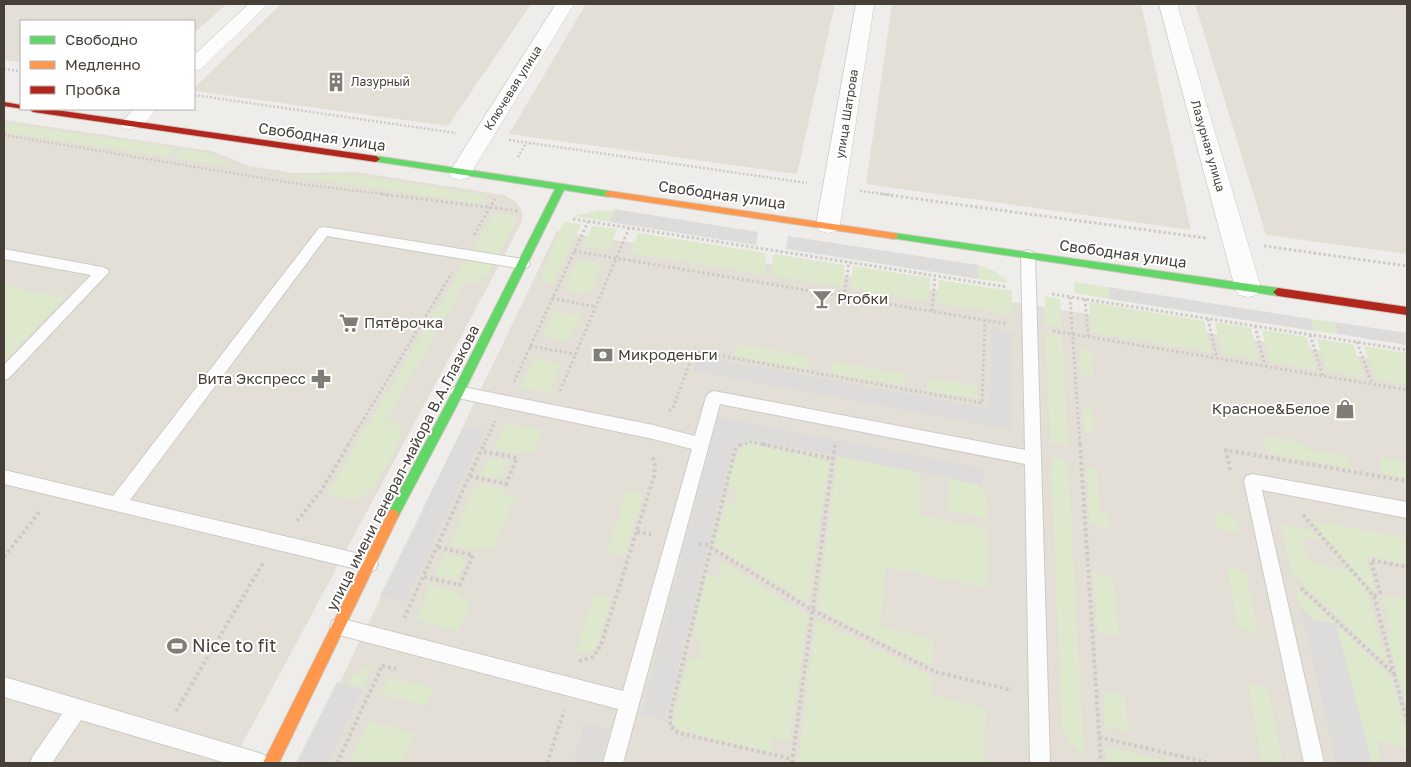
<svg xmlns="http://www.w3.org/2000/svg" width="1411" height="767" viewBox="0 0 1411 767" font-family="'Golos Text',sans-serif">
<style>
.residential{fill:#e3dfd7}
.green{fill:#dde8cc}
.parking{fill:#dedcda}
.lines{fill:none;stroke-linecap:round;stroke-linejoin:round}
.lane-casing{stroke:#cdcbc7;stroke-width:2}
.street-casing{stroke:#cdcbc7;stroke-width:1}
.fast-casing{stroke:#cecac1;stroke-width:2}
.slow-casing{stroke:#cecac1;stroke-width:2}
.jam-casing{stroke:#cecac1;stroke-width:2}
.path-far2{stroke:#cecbc7;stroke-width:2.5;stroke-dasharray:2 2;stroke-linecap:butt}
.path-far1{stroke:#cecbc7;stroke-width:3;stroke-dasharray:2.5 2.5;stroke-linecap:butt}
.path{stroke:#cecbc7;stroke-width:4;stroke-dasharray:3 3;stroke-linecap:butt}
.lane{fill:#fdfcfc;fill-rule:evenodd}
.street{fill:#fdfcfc;fill-rule:evenodd}
.fast{fill:#63d668;fill-rule:evenodd}
.slow{fill:#ff974d;fill-rule:evenodd}
.jam{fill:#b3261e;fill-rule:evenodd}
.labels{text-anchor:middle;stroke-width:4;stroke-linejoin:round;paint-order:stroke}
.far-poi-label{font-size:12px;fill:#453f37;stroke:#fff;text-anchor:start}
.far-street-label{font-size:12px;fill:#453f37;stroke:#fff}
.street-label{font-size:15px;fill:#453f37;stroke:#fff}
.poi-label{font-size:15px;fill:#453f37;stroke:#fff;text-anchor:start}
.near-poi-label{font-size:18px;fill:#453f37;stroke:#fff;text-anchor:start}
</style>
<rect width="100%" height="100%" fill="#efedea"/>
<g class="residential">
<path d="M4,4H227L194,33V21H21V62L4,60Z"/>
<path d="M281,4H531L448,126L194,91V88Z"/>
<path d="M586,4H835L797,174L509,134Z"/>
<path d="M892,4H1141L1191,230L866,184Z"/>
<path d="M1195,4H1407V254L1266,235Z"/>
<path d="M4,120L212,151L249,166L294,173L356,172L504,195L517,203L522,212V221L502,260L232,763H4Z"/>
<path d="M557,231L1407,364V763H301Z"/>
</g>
<g class="green">
<path d="M4,123L177,148L168,157L4,132Z"/>
<path d="M182,149L204,152L234,167L174,158Z"/>
<path d="M340,174L356,175L487,195L482,204L292,176Z"/>
<path d="M600,210L613,211L609,222L574,216Z"/>
<path d="M494,213L519,217L487,276L478,282H465L387,419L397,423L402,435C397,449 375,492 362,496C351,501 338,496 327,494Z"/>
<path d="M564,222L581,224L563,265H560L552,287L539,277Z"/>
<path d="M592,226L617,229L608,250L583,246Z"/>
<path d="M638,233L766,253L765,275L630,253Z"/>
<path d="M773,254L845,265L842,287L772,276Z"/>
<path d="M577,259L602,264L590,294L564,290Z"/>
<path d="M978,265L996,272L1009,283L978,279Z"/>
<path d="M853,266L930,278L929,301L850,289Z"/>
<path d="M939,280L1012,291V315L937,303Z"/>
<path d="M1074,282L1108,287L1109,299L1075,293Z"/>
<path d="M4,285L65,298L4,361Z"/>
<path d="M1045,296L1060,299L1062,328L1045,325Z"/>
<path d="M1089,302L1204,321L1211,352L1092,333Z"/>
<path d="M554,311L581,315L570,341L543,336Z"/>
<path d="M1311,319L1334,322L1338,334L1315,331Z"/>
<path d="M1215,322L1251,328L1258,360L1222,354Z"/>
<path d="M1262,330L1306,337L1316,370L1270,362Z"/>
<path d="M1045,332L1062,335L1068,445L1051,443Z"/>
<path d="M1317,339L1353,344L1365,378L1327,371Z"/>
<path d="M737,344L808,357L806,369L734,356Z"/>
<path d="M1364,346L1407,353V385L1376,380Z"/>
<path d="M1079,349L1092,352L1094,377L1080,374Z"/>
<path d="M533,359L561,363L549,393L520,388Z"/>
<path d="M832,361L904,374L903,386L830,373Z"/>
<path d="M936,379L977,386V399L926,390L927,383Z"/>
<path d="M1082,407L1091,409L1094,433L1085,432Z"/>
<path d="M505,423L542,430L533,453L521,451L519,455L492,449Z"/>
<path d="M1263,436L1303,443L1305,449L1349,457L1352,468L1267,453Z"/>
<path d="M748,444L829,459L808,603L715,546L726,502L736,504L738,490L728,488C732,473 732,451 748,444Z"/>
<path d="M489,457L509,461L501,479L481,475Z"/>
<path d="M838,457L920,473L919,515L987,529V588L886,567L880,626L934,639L932,666L818,609Z"/>
<path d="M1378,457L1407,462V478L1383,474Z"/>
<path d="M1051,458L1068,461L1084,758L1070,744L1062,727Z"/>
<path d="M1087,467L1097,469L1100,513L1108,515L1109,528L1090,525Z"/>
<path d="M949,478L978,485L986,492L988,518L948,510Z"/>
<path d="M477,483L504,489L502,494L515,496L493,549L480,546L477,551L449,545Z"/>
<path d="M627,491L643,494L624,555L607,551Z"/>
<path d="M1215,511L1235,516L1239,533L1217,529Z"/>
<path d="M1310,520L1407,538V564L1366,556L1376,591H1372Z"/>
<path d="M1281,525L1311,530L1321,541L1303,536L1308,561L1351,571L1365,587L1387,664L1292,574Z"/>
<path d="M445,554L466,559L456,580L435,575Z"/>
<path d="M722,561L808,615L789,741L773,738L771,753L678,729L673,722L688,658L700,660L703,642L692,639L707,575L718,578Z"/>
<path d="M1227,567L1246,571L1258,632L1238,628Z"/>
<path d="M1093,573L1113,577L1119,636L1098,632Z"/>
<path d="M431,585L460,591L458,596L471,600L458,631L415,620Z"/>
<path d="M1294,585L1391,676L1407,735V748L1376,741L1382,763H1372L1336,624C1306,618 1301,615 1294,585Z"/>
<path d="M594,594L611,598L596,647L589,653L576,651Z"/>
<path d="M1381,595L1407,600V708L1387,634H1393Z"/>
<path d="M816,619L932,677L931,695L986,708L984,763H798Z"/>
<path d="M373,666L363,689L346,684L355,674Z"/>
<path d="M389,677L434,688L427,706L381,694Z"/>
<path d="M1248,683L1268,688L1283,763L1262,761Z"/>
<path d="M1103,691L1125,696L1128,732L1105,726Z"/>
<path d="M369,721L415,733L403,763H350Z"/>
<path d="M1106,747L1175,763H1107Z"/>
</g>
<g class="parking">
<path d="M614,209L758,232L756,245L609,222Z"/>
<path d="M788,236L978,265V279L786,249Z"/>
<path d="M1108,287L1311,319L1315,331L1109,299Z"/>
<path d="M1334,322L1407,333V345L1338,334Z"/>
<path d="M991,328L1013,333L1011,430L693,371L698,356L985,408L990,403Z"/>
<path d="M718,417L984,468L982,488L972,483L762,441L750,440L736,444L730,457L665,721L641,715Z"/>
<path d="M464,426L485,431L405,603L380,596Z"/>
<path d="M1300,606L1313,620L1336,624L1372,763H1336Z"/>
<path d="M337,682L363,689L328,763H296Z"/>
<path d="M582,722L609,730L600,763H573L582,731Z"/>
</g>
<g class="lines">
<defs>
<g id="lane">
<path d="M324,227L523,259L528,261L530,264L528,267L523,269L327,236L130,500L369,556L375,558L378,564L375,570L369,572L4,484V470L113,496L319,228Z"/>
<path d="M4,249L102,267L107,269L109,272L9,378L4,380V365L91,275L4,259Z"/>
<path d="M1028,250L1033,252L1035,255L1050,763H1030L1025,464L720,404L623,763H603L618,709L332,633L330,627L332,621L339,618L623,691L692,449L653,439L458,398L453,396L450,392L453,388L458,386L653,425L695,436L706,397L709,393L714,391L1025,450L1021,255L1023,252Z"/>
<path d="M1252,474L1407,502V518L1262,490L1324,763H1304L1244,481L1246,476Z"/>
<path d="M4,677L259,753L266,756L269,763H226L81,720L52,763H30L33,756L62,714L4,697Z"/>
</g>
<g id="street">
<path d="M249,4H268L201,69L194,71V55Z"/>
<path d="M556,4H574L468,178L460,180L452,178L449,173Z"/>
<path d="M856,4H874L840,225L836,231L828,233L820,231L816,225Z"/>
<path d="M1159,4H1177L1261,288L1257,295L1248,297L1239,295L1235,288Z"/>
<path d="M134,109H156C148,121 137,132 123,128L120,124Z"/>
</g>
<g id="fast">
<path d="M376,156L609,191L614,194L609,197L564,190L464,392L397,519L393,521L389,519L387,515L389,511L454,389L555,189L373,161L372,159Z"/>
<path d="M894,233L1278,288L1283,292L1278,296L891,238L889,236L891,234Z"/>
</g>
<g id="slow">
<path d="M609,191L894,233L899,236L894,239L606,196L604,194Z"/>
<path d="M393,509L397,511L399,515L279,763H263L389,511Z"/>
</g>
<g id="jam">
<path d="M4,102L21,105V109H24L4,106Z"/>
<path d="M29,109H49L376,156L380,159L376,162L33,112Z"/>
<path d="M1278,288L1407,307V315L1278,296L1273,292Z"/>
</g>
</defs>
<use href="#lane" class="lane-casing"/>
<use href="#street" class="street-casing"/>
<use href="#fast" class="fast-casing"/>
<use href="#slow" class="slow-casing"/>
<use href="#jam" class="jam-casing"/>
<g class="path-far2">
<path d="M4,69L21,71"/>
<path d="M194,95L456,133"/>
<path d="M4,135L292,183L391,195"/>
<path d="M509,140L807,183"/>
<path d="M518,157L526,143"/>
<path d="M860,191L891,195"/>
</g>
<g class="path-far1">
<path d="M381,194L520,211"/>
<path d="M881,194L1206,238"/>
<path d="M573,219L1007,287"/>
<path d="M474,235L495,199"/>
<path d="M1264,246L1407,266"/>
<path d="M574,251L1007,324"/>
<path d="M1052,294L1407,350"/>
<path d="M844,297L849,262"/>
<path d="M1070,297L1080,445"/>
<path d="M552,298L596,307"/>
<path d="M1085,299L1088,337"/>
<path d="M932,311L935,276"/>
<path d="M1208,319L1217,359"/>
<path d="M1255,326L1265,366"/>
<path d="M1053,331L1407,390"/>
<path d="M1310,335L1323,376"/>
<path d="M1357,342L1372,384"/>
<path d="M530,346L576,354"/>
<path d="M514,382L588,222"/>
<path d="M560,391L629,228"/>
<path d="M669,411L673,408L694,351L982,403L985,320"/>
<path d="M348,445L452,273"/>
<path d="M484,445L495,421"/>
<path d="M740,445L751,442L768,445"/>
</g>
<g class="path">
<path d="M741,444L735,450L670,714V726L678,733L792,759"/>
<path d="M762,444L833,459"/>
<path d="M1080,444L1101,763"/>
<path d="M1230,470L1226,450L1407,481"/>
<path d="M470,476L506,484L517,458L482,451"/>
<path d="M1303,515L1374,596L1394,674"/>
<path d="M297,521L321,491L349,444"/>
<path d="M637,532L651,534"/>
<path d="M699,544L707,545L812,610L936,672L1012,690"/>
<path d="M4,557L41,510"/>
<path d="M424,577L460,585L473,555L438,547"/>
<path d="M1301,588L1394,674L1407,721"/>
<path d="M1374,596L1380,593L1371,560L1407,567"/>
<path d="M404,618L484,444"/>
<path d="M579,661L593,657L601,645L654,476L655,464L652,456"/>
<path d="M382,666L396,669"/>
<path d="M176,711L263,563"/>
<path d="M1099,737L1209,763"/>
<path d="M337,763L383,664"/>
<path d="M547,763L564,711"/>
<path d="M792,763L835,444"/>
</g>
<use href="#lane" class="lane"/>
<use href="#street" class="street"/>
<use href="#fast" class="fast"/>
<use href="#slow" class="slow"/>
<use href="#jam" class="jam"/>
</g>
<defs>
<symbol id="building-bare" viewBox="-9 -9 18 18"><path d="M-4-6H4V6H1V3H-1V6H-4ZM-2.5-4.3h1.7v1.8h-1.7ZM.8-4.3h1.7v1.8H.8ZM-2.5-1h1.7V.8h-1.7ZM.8-1h1.7V.8H.8Z" fill="#807c76" stroke="#fff" stroke-width="2.5" paint-order="stroke"/></symbol>
<symbol id="bar-bare" viewBox="-9 -9 18 18"><path d="M-6-5H6L.8 .8V4.5H3.5V6h-7V4.5H-.8V.8Z" fill="#807c76" stroke="#fff" stroke-width="2.5" paint-order="stroke"/></symbol>
<symbol id="supermarket-bare" viewBox="-9 -9 18 18"><path d="M-6-5.5h2.5l.6 2H6L4.5 2H-2.5L-4.4-4H-6ZM-1.5 3.2a1.3 1.3 0 1 0 .1 0ZM3 3.2a1.3 1.3 0 1 0 .1 0Z" fill="#807c76" stroke="#fff" stroke-width="2.5" paint-order="stroke"/></symbol>
<symbol id="bank-bare" viewBox="-9 -9 18 18"><path d="M-6-4H6V4H-6ZM0-2.3a2.3 2.3 0 1 0 0 4.6a2.3 2.3 0 1 0 0-4.6Z" fill="#807c76" stroke="#fff" stroke-width="2.5" paint-order="stroke"/></symbol>
<symbol id="pharmacy-bare" viewBox="-9 -9 18 18"><path d="M-2-6h4v4h4v4h-4v4h-4v-4h-4v-4h4Z" fill="#807c76" stroke="#fff" stroke-width="2.5" paint-order="stroke"/></symbol>
<symbol id="shop-bare" viewBox="-9 -9 18 18"><path d="M-5-2.5h2.3a2.7 3.5 0 0 1 5.4 0H5L5.5 6h-11ZM-1.5-2.5h3a1.5 2.3 0 0 0-3 0Z" fill="#807c76" stroke="#fff" stroke-width="2.5" paint-order="stroke"/></symbol>
<symbol id="stadium-bare" viewBox="-9 -9 18 18"><path d="M0-5a6.5 5 0 1 0 0 10a6.5 5 0 1 0 0-10ZM-3.5-1.8h7v3.6h-7Z" fill="#807c76" stroke="#fff" stroke-width="2.5" paint-order="stroke"/></symbol>
</defs>
<g fill-rule="evenodd">
<use href="#building-bare" x="322" y="68" width="28" height="28"/>
<use href="#bar-bare" x="808" y="285" width="28" height="28"/>
<use href="#supermarket-bare" x="335" y="309" width="28" height="28"/>
<use href="#bank-bare" x="589" y="341" width="28" height="28"/>
<use href="#pharmacy-bare" x="307" y="365" width="28" height="28"/>
<use href="#shop-bare" x="1331" y="395" width="28" height="28"/>
<use href="#stadium-bare" x="163" y="632" width="28" height="28"/>
</g>
<g class="labels">
<g class="far-poi-label">
<text x="351" y="86">Лазурный</text>
</g>
<g class="far-street-label">
<text transform="translate(513 88) rotate(-58)" y="4">Ключевая улица</text>
<text transform="translate(847 114) rotate(-81)" y="4">улица Шатрова</text>
<text transform="translate(1208 146) rotate(74)" y="4">Лазурная улица</text>
</g>
<g class="street-label">
<text transform="translate(322 137) rotate(8)" y="5">Свободная улица</text>
<text transform="translate(722 195) rotate(8)" y="5">Свободная улица</text>
<text transform="translate(1123 254) rotate(8)" y="5">Свободная улица</text>
<text transform="translate(403 468) rotate(-63)" y="5">улица имени генерал-майора В.А.Глазкова</text>
</g>
<g class="poi-label">
<text x="837" y="304">Proбки</text>
<text x="364" y="328">Пятёрочка</text>
<text x="618" y="360">Микроденьги</text>
<text x="306" y="384" text-anchor="end">Вита Экспресс</text>
<text x="1330" y="414" text-anchor="end">Красное&amp;Белое</text>
</g>
<g class="near-poi-label">
<text x="192" y="652">Nice to fit</text>
</g>
</g>
<rect width="1411" height="767" fill="none" stroke="#453f37" stroke-width="10"/>
<rect x="20" y="20" width="175" height="90" fill="#ffffff" stroke="#b5b2af"/>
<rect x="30" y="36" width="25" height="8" fill="#63d668" stroke="#b5b2af"/>
<text x="65" y="45" font-size="15" fill="#453f37">Свободно</text>
<rect x="30" y="61" width="25" height="8" fill="#ff974d" stroke="#b5b2af"/>
<text x="65" y="70" font-size="15" fill="#453f37">Медленно</text>
<rect x="30" y="86" width="25" height="8" fill="#b3261e" stroke="#b5b2af"/>
<text x="65" y="95" font-size="15" fill="#453f37">Пробка</text>
</svg>
